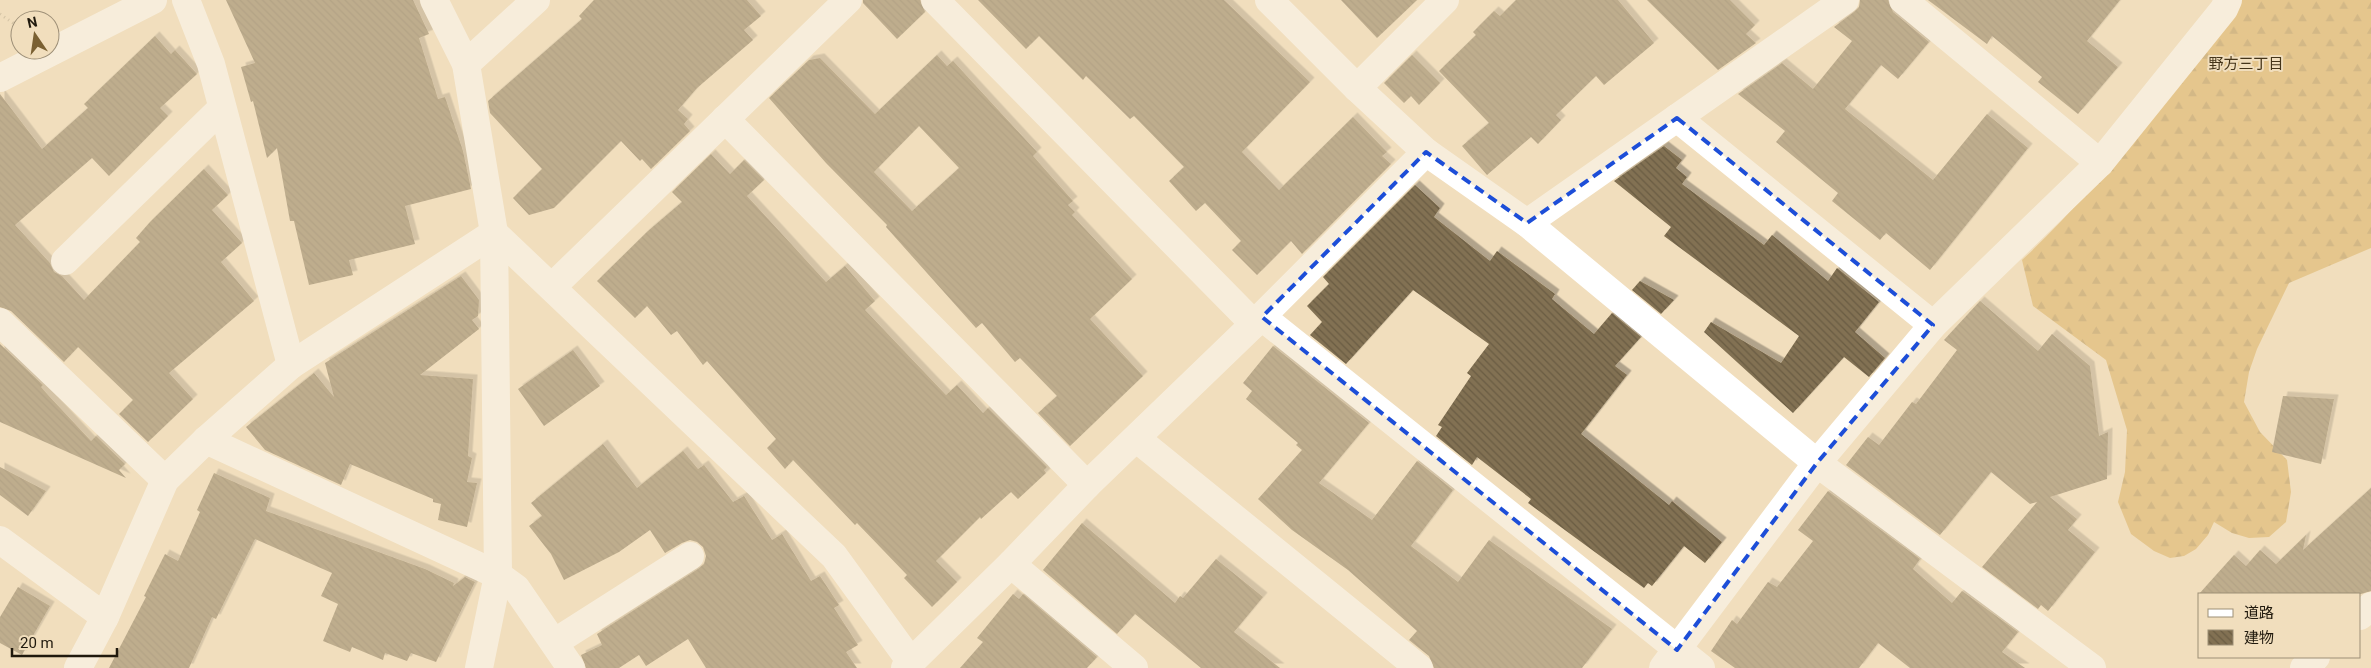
<svg xmlns="http://www.w3.org/2000/svg" width="2371" height="668" viewBox="0 0 2371 668" font-family="Roboto,'Noto Sans JP',sans-serif">
<style>
.forest{fill:url(#forest-firs)}
.building{fill:url(#building-back-hatch);fill-rule:evenodd;filter:url(#shadow)}
.lines{fill:none;stroke-linecap:round;stroke-linejoin:round}
.path{stroke:#afa085;stroke-width:3;stroke-dasharray:1 4;stroke-linecap:butt}
.minor{stroke:#fff;stroke-width:28}
.marked{fill:none;stroke:#1d4ed8;stroke-width:4;stroke-dasharray:10 6;stroke-linejoin:round}
.labels{text-anchor:middle;stroke-width:4;stroke-linejoin:round;paint-order:stroke}
.neighbourhood-label{font-size:15px;fill:#453519;stroke:#f1debd}
</style>
<defs>
<pattern id="forest-firs" width="22" height="20" patternUnits="userSpaceOnUse" patternTransform="scale(1.25)"><rect width="22" height="20" fill="#d8a953"/><path d="M5 1l3.5 6h-7zM16 11l3.5 6h-7z" fill="#af8943"/></pattern>
<pattern id="building-back-hatch" width="6" height="6" patternUnits="userSpaceOnUse" patternTransform="scale(1.25)"><rect width="6" height="6" fill="#827153"/><path d="M-1 5l2 2M0 0l6 6M5-1l2 2" fill="none" stroke="#6a5c43"/></pattern>
<filter id="shadow"><feDropShadow dx="4.5" dy="-4.5" stdDeviation="0" flood-color="#0004"/></filter>
</defs>
<rect width="100%" height="100%" fill="#f1debd"/>
<path class="forest" d="M2240,0H2371V248L2289,283L2257,349L2249,372L2244,402L2260,432L2287,460L2291,492L2286,522L2269,537L2249,538L2232,533L2214,522L2208,535L2196,549L2184,556L2170,558L2154,551L2131,534L2118,502L2125,472L2127,430L2106,360L2033,306L2022,260C2105,183 2170,89 2240,0Z"/>
<g class="building">
<path d="M226,0H413L429,34L419,38L438,99L445,97L463,151L471,189L405,206L415,244L349,260L353,275L309,285L294,221H290L277,148L267,158L253,101L251,102L241,67L255,63Z"/>
<path d="M594,0H747L761,16L744,30L753,40L697,88L678,110L688,119L684,124L690,131L651,169L642,159L640,161L621,141L554,208L529,215L513,198L542,169L490,113L488,101L582,19L579,16Z"/>
<path d="M863,0H920L925,12L897,39L863,3Z"/>
<path d="M978,0H1224L1310,82L1242,152L1279,190L1353,117L1387,152L1382,156L1391,164L1302,254L1291,241L1257,275L1232,250L1241,241L1205,203L1196,211L1169,181L1184,167L1134,116L1130,119L1086,76L1083,80L1039,36L1026,49Z"/>
<path d="M1341,0H1417L1377,38Z"/>
<path d="M1516,0H1618L1654,43L1604,85L1596,76L1556,115L1561,120L1538,144L1531,137L1487,175L1462,146L1489,123L1439,71L1476,35L1473,32L1494,11L1500,16Z"/>
<path d="M1647,0H1730L1755,25L1746,34L1756,43L1718,70Z"/>
<path d="M1860,0H1888L1893,12L1929,42L1898,79L1881,65L1845,109L1933,180L1987,114L2028,148L1930,270L1886,233L1880,240L1832,201L1838,193L1776,142L1785,131L1738,94L1782,63L1813,89L1852,41L1834,27L1854,12L1859,7Z"/>
<path d="M1928,0H2120L2087,41L2118,67L2078,114L2038,82L2042,77L1992,36L1987,44Z"/>
<path d="M155,36L171,54L175,50L197,74L160,108L168,116L109,176L92,158L15,225L50,263L54,272L62,276L84,300L140,242L136,238L150,222L204,169L228,195L212,210L242,243L221,262L254,301L169,373L193,399L148,442L119,414L133,400L78,347L64,362L11,311L0,307V94L42,149L88,108L84,104Z"/>
<path d="M937,55L947,66L953,61L1037,152L1033,156L1073,201L1068,205L1075,212L1072,215L1132,279L1090,319L1143,376L1070,446L1038,413L1057,396L1020,358L1015,362L982,323L976,328L886,227L887,225L826,163L769,98L809,60L820,58L875,114ZM919,126L959,168L912,211L874,172Z"/>
<path d="M1412,55L1440,83L1419,105L1411,96L1404,103L1384,83Z"/>
<path d="M1664,146L1682,160L1676,168L1687,177L1682,184L1764,245L1772,235L1828,281L1837,268L1879,302L1855,332L1885,358L1869,377L1844,357L1793,413L1704,332L1711,322L1781,363L1799,336L1664,236L1671,227L1614,181Z"/>
<path d="M711,154L730,174L744,160L764,180L747,196L826,282L845,266L875,301L865,310L946,395L957,385L983,413L988,408L1047,467L1044,470L1046,473L1018,499L1011,492L981,519L980,517L936,561L957,582L932,607L904,578L907,575L857,523L855,525L793,460L785,469L767,448L776,439L707,361L703,365L677,331L671,335L647,306L635,318L597,281L648,231L682,202L672,192Z"/>
<path d="M1415,185L1440,208L1434,217L1490,261L1497,251L1555,294L1552,299L1594,334L1612,313L1641,337L1615,366L1627,375L1581,434L1669,505L1672,501L1722,542L1705,563L1684,546L1652,586L1648,583L1644,588L1528,503L1531,499L1477,457L1472,465L1436,436L1442,427L1438,425L1471,376L1467,373L1489,344L1413,290L1346,364L1310,335L1322,322L1307,306L1329,284L1323,277Z"/>
<path d="M461,276L479,300L478,316L472,320L479,329L420,375L473,379L468,456L472,458L467,482L477,483L467,527L438,520L441,504L433,502V499L350,464L341,485L265,450L246,427L314,373L334,397L325,363Z"/>
<path d="M1640,281L1674,300L1661,314L1632,290Z"/>
<path d="M1980,301L2038,351L2052,334L2090,366L2099,436L2108,432L2107,479L2050,497L2077,519L2068,530L2095,552L2048,611L2041,605L2038,609L1982,567L2037,502L2030,504L1991,472L1940,535L1846,465L1868,437L1879,445L1912,402L1916,404L1957,350L1944,340Z"/>
<path d="M0,344L43,385L41,387L48,395L91,441L96,436L125,464L119,470L126,478L0,422Z"/>
<path d="M1273,346L1369,423L1319,483L1372,520L1417,461L1453,490L1411,546L1458,582L1489,540L1612,629L1582,668H1434L1429,656L1409,640L1417,631L1348,570L1292,530L1258,499L1302,450L1296,445L1298,443L1246,399L1252,391L1243,383Z"/>
<path d="M573,350L600,386L544,426L518,389Z"/>
<path d="M2283,396L2334,399L2321,464L2272,452Z"/>
<path d="M603,444L637,488L683,451L698,469L704,465L733,502L744,496L772,540L782,534L811,581L820,576L839,605L834,608L858,645L846,652L857,668H706L688,639L646,666L639,655L619,668H586L581,655L602,645L597,634L698,569L704,564L706,556L703,547L697,542L690,540L682,543L665,553L650,530L619,552L564,580L551,554L529,526L542,516L531,503Z"/>
<path d="M0,467L46,491L28,516L0,495Z"/>
<path d="M214,473L270,498L266,511L425,569L454,583L453,586L465,577L475,582L436,662L411,653L407,661L385,653L383,660L352,647L350,652L323,641L338,604L321,596L332,573L255,539L216,619L212,617L189,668H109L146,597L144,596L165,554L178,561L200,512L197,510Z"/>
<path d="M2371,488V591L2361,594H2199L2234,555L2246,566L2260,550L2276,564L2306,535L2303,550Z"/>
<path d="M1828,491L1920,559L1913,569L1952,603L1962,591L2018,632L2002,652L2025,668H1910L1878,643L1859,668H1735L1711,651L1732,620L1737,624L1768,582L1777,587L1813,541L1798,530Z"/>
<path d="M1082,523L1175,603L1180,596L1183,598L1216,559L1263,597L1234,632L1280,668H1201L1135,614L1117,634L1043,570Z"/>
<path d="M18,587L50,606L22,655L0,643V617Z"/>
<path d="M1013,594L1019,599L1023,594L1097,657L1087,668H960L983,642L977,638Z"/>
</g>
<g class="lines">
<path class="path" d="M0,14L20,28"/>
<g class="minor">
<path d="M186,0L211,64L291,365"/>
<path d="M434,0L466,64L494,233L498,575L479,668"/>
<path d="M935,0L1254,324"/>
<path d="M1269,0L1357,88L1426,152L1527,223L1817,463L2092,668"/>
<path d="M1903,0L2100,163"/>
<path d="M466,64L536,0"/>
<path d="M0,78L153,0"/>
<path d="M1357,88L1445,0"/>
<path d="M1677,118L1933,325"/>
<path d="M725,119L1087,485"/>
<path d="M1527,223L1845,0"/>
<path d="M494,233L834,556L911,662"/>
<path d="M65,261L222,108"/>
<path d="M552,287L848,0"/>
<path d="M1262,317L1701,668"/>
<path d="M0,322L165,480"/>
<path d="M1137,439L1419,668"/>
<path d="M206,440L498,575L516,588L571,668"/>
<path d="M0,540L105,617"/>
<path d="M1011,564L1134,668"/>
<path d="M2360,616L2371,606"/>
<path d="M555,642L690,556"/>
<path d="M78,668L105,617L165,480L206,440L291,365L494,233"/>
<path d="M905,668L1011,564L1087,485L1254,324L1426,152"/>
<path d="M1663,668L1817,463L1933,325L2100,163L2224,9L2228,0"/>
<path d="M2304,668L2316,657"/>
</g>
</g>
<path d="M0 0H2371V668H0ZM1677,118L1933,325L1817,463L1677,650L1262,317L1426,152L1527,223Z" fill="#f1debd" fill-opacity=".55" fill-rule="evenodd"/>
<path class="marked" d="M1677,118L1933,325L1817,463L1677,650L1262,317L1426,152L1527,223Z"/>
<g class="labels">
<g class="neighbourhood-label">
<text x="2246" y="69">野方三丁目</text>
</g>
</g>
<rect x="2198" y="593" width="162" height="65" fill="#f1debd" stroke="#9d8f77"/>
<rect x="2208" y="609" width="25" height="8" fill="#ffffff" stroke="#9d8f77"/>
<text x="2244" y="618" font-size="15" fill="#20190d">道路</text>
<rect x="2208" y="630" width="25" height="15" fill="url(#building-back-hatch)" stroke="#9d8f77"/>
<text x="2244" y="643" font-size="15" fill="#20190d">建物</text>
<g transform="translate(35 35) rotate(347)"><circle r="24" fill="#f1debd" stroke="#9d8f77"/>
<path d="M0-4L9 19L0 12L-9 19Z" fill="#7a6032"/>
<text y="-8" font-size="14" font-weight="bold" text-anchor="middle" fill="#20190d">N</text>
</g>
<path d="M12 648v8h105v-8" fill="none" stroke="#20190d" stroke-width="2.5"/>
<text x="20" y="648" font-size="15" fill="#20190d" stroke="#f1debd" stroke-width="4" paint-order="stroke">20 m</text>
</svg>
